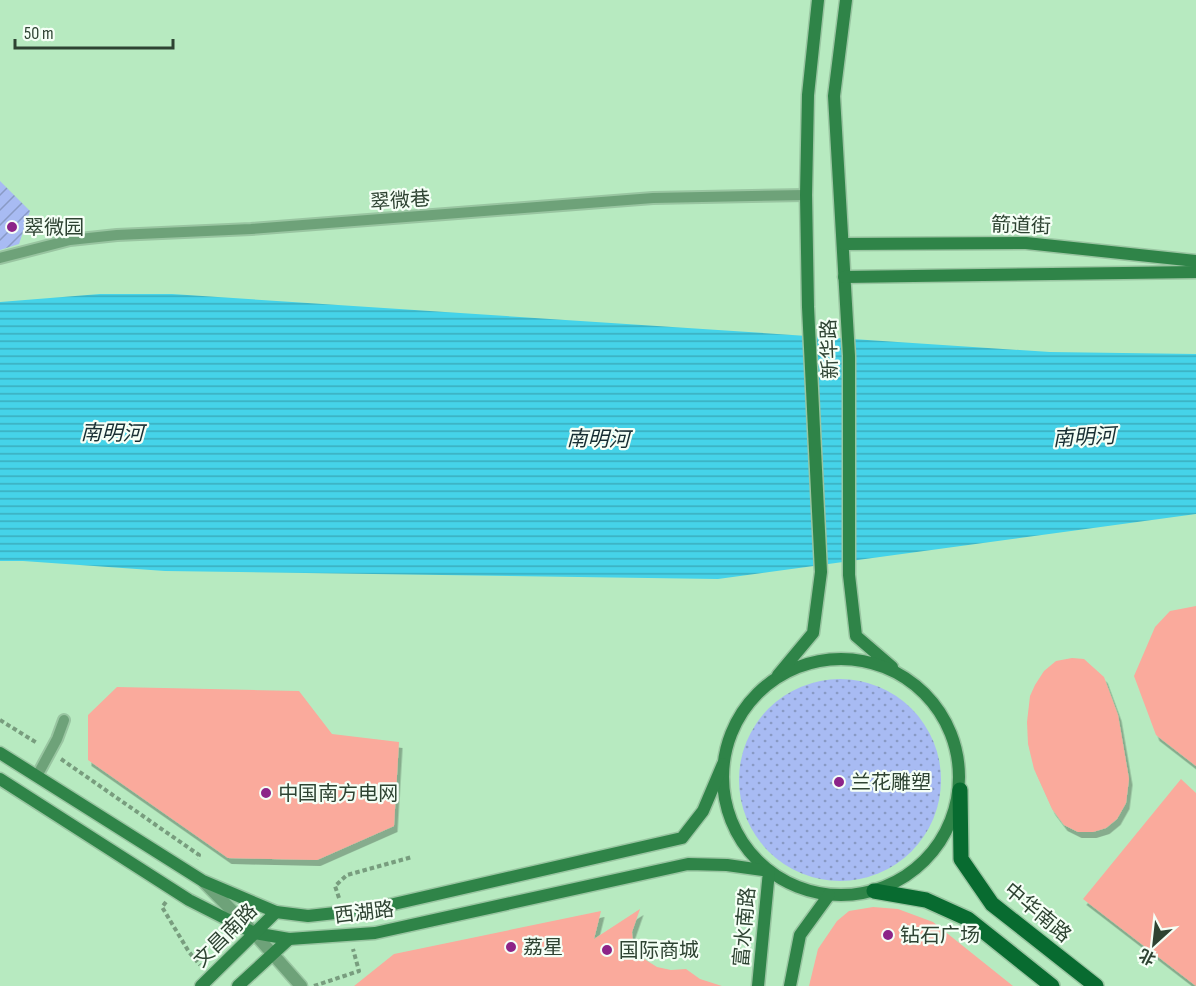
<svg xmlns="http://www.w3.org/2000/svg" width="1196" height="986" viewBox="0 0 1196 986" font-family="'Sofia Sans Condensed','Noto Sans SC',sans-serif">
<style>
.grass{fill:url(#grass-dots)}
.garden{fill:url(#garden-furrows)}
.water{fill:url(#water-rules)}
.building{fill:#faaa9c;filter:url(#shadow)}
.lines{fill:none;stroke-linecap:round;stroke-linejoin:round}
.lane-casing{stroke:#99c5a1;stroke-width:14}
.street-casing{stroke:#99c5a1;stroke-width:15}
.secondary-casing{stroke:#99c5a1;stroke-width:15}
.primary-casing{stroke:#99c5a1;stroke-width:18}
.path{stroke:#789d7e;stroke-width:4;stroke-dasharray:4.5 3;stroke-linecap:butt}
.lane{stroke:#6ea279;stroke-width:10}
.street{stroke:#6ea279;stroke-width:12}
.secondary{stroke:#2f8448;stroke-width:12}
.primary{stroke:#086b30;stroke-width:15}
.poi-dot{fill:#8d2488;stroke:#f5fff6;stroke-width:2}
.labels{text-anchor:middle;stroke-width:4.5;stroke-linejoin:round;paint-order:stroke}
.street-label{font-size:20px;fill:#2e4332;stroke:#f5fff6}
.poi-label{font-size:20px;fill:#2e4332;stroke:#f5fff6;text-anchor:start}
.water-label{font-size:21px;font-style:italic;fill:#172e32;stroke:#f5fff6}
</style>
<defs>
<pattern id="grass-dots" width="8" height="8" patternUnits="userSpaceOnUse" patternTransform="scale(1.5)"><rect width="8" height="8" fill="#a8bbf3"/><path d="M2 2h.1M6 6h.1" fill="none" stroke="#899ac5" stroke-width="1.8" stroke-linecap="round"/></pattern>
<pattern id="garden-furrows" width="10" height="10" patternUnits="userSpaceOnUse" patternTransform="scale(1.5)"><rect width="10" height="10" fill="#a8bbf3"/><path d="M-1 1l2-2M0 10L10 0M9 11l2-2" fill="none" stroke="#899ac5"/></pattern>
<pattern id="water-rules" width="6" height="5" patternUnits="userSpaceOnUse" patternTransform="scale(1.5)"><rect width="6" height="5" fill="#45d3e9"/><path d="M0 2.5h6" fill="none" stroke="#3aadbd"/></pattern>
<filter id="shadow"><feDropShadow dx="3.5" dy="6" stdDeviation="0" flood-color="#0004"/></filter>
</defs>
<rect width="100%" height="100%" fill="#b7eac0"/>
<circle class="grass" cx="840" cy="780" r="101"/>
<path class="garden" d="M0,181L30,211L19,244L0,250Z"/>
<path class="water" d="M100,294H172L1050,352L1196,354V514L718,579L165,571L23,561H0V302Z"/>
<g class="building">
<path d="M1196,606V766L1156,735L1134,676L1155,627L1170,611Z"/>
<path d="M1072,658L1084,659L1104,677L1118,715L1129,779L1126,803L1117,819L1106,828L1093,832H1078L1064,825L1052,809L1034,769L1028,744L1027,722L1030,696L1035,685L1044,671L1056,661Z"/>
<path d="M117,687L299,691L332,734L399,742L394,826L317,860L228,858L88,760V715Z"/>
<path d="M1181,779L1196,793V986L1083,899Z"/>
<path d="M873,907L898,909L933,922L1013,986H809L818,949L837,921L849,911Z"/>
<path d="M640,909L632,932L633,944L641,957L657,967L671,970L686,969L700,979L722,986H354L394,954L601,911L594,939Z"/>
</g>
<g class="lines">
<defs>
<g id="lane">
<path d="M0,258L70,240L117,235L251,229L653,198L806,195"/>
<path d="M37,776L57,739L64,720"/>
</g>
<path id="street" d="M204,882L254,933L301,986"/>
<g id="secondary">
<path d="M846,0L834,96L849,356V575L856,636L892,667"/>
<path d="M844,244L1026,243L1196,261"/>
<path d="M844,277L1196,272"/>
<circle cx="841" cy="777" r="118"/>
<path d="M778,675L813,633L821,572L808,307L806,195L808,95L818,0"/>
<path d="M0,753L203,881L276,912L308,916L372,909L682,838L703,811L723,764"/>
<path d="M0,779L189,900L254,933L289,939L375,933L688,864L727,865L769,871L758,986"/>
<path d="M201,986L276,912"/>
<path d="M238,986L289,939"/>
<path d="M790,986L800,935L829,895"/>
</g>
<g id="primary">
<path d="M960,790L961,859L992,904L1096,986"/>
<path d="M874,891L926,900L968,919L1052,986"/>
</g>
</defs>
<use href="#lane" class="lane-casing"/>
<use href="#street" class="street-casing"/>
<use href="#secondary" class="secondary-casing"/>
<use href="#primary" class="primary-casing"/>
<g class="path">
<path d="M0,720L37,743"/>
<path d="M61,759L199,855L197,859"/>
<path d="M339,898L335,886L347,875L412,857"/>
<path d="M166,902L162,907L189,952L200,965"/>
<path d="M314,986L359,971L353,949"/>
</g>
<use href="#lane" class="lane"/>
<use href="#street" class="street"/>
<use href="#secondary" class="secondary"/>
<use href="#primary" class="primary"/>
</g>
<g class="poi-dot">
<circle cx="12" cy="227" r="6"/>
<circle cx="839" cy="782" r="6"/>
<circle cx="266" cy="793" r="6"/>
<circle cx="888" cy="935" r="6"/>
<circle cx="511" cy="947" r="6"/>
<circle cx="607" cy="950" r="6"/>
</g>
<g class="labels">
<g class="street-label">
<text transform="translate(400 200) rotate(-4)" y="7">翠微巷</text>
<text transform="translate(1021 225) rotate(2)" y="7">箭道街</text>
<text transform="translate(829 349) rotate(-92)" y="7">新华路</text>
<text transform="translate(364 912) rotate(-7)" y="7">西湖路</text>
<text transform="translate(1038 912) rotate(40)" y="7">中华南路</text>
<text transform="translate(744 927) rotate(-85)" y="7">富水南路</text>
<text transform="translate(225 935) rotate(-45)" y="7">文昌南路</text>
</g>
<g class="poi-label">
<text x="24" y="234">翠微园</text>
<text x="851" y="789">兰花雕塑</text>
<text x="278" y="800">中国南方电网</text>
<text x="900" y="942">钻石广场</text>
<text x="523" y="954">荔星</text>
<text x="619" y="957">国际商城</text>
</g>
<g class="water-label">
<text transform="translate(112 433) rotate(1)" y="7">南明河</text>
<text transform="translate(1084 437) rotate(-3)" y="7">南明河</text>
<text transform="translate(598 439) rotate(1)" y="7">南明河</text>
</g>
</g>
<g transform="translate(1154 944) rotate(207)" stroke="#f5fff6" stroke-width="4.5" paint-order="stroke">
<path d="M0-4.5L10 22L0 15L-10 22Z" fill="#2e4332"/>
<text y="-9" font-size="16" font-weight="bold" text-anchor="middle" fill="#2e4332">北</text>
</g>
<path d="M15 39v9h158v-9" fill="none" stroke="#2e4332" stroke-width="3"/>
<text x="24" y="39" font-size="18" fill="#2e4332" stroke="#f5fff6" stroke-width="4.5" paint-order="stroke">50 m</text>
</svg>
